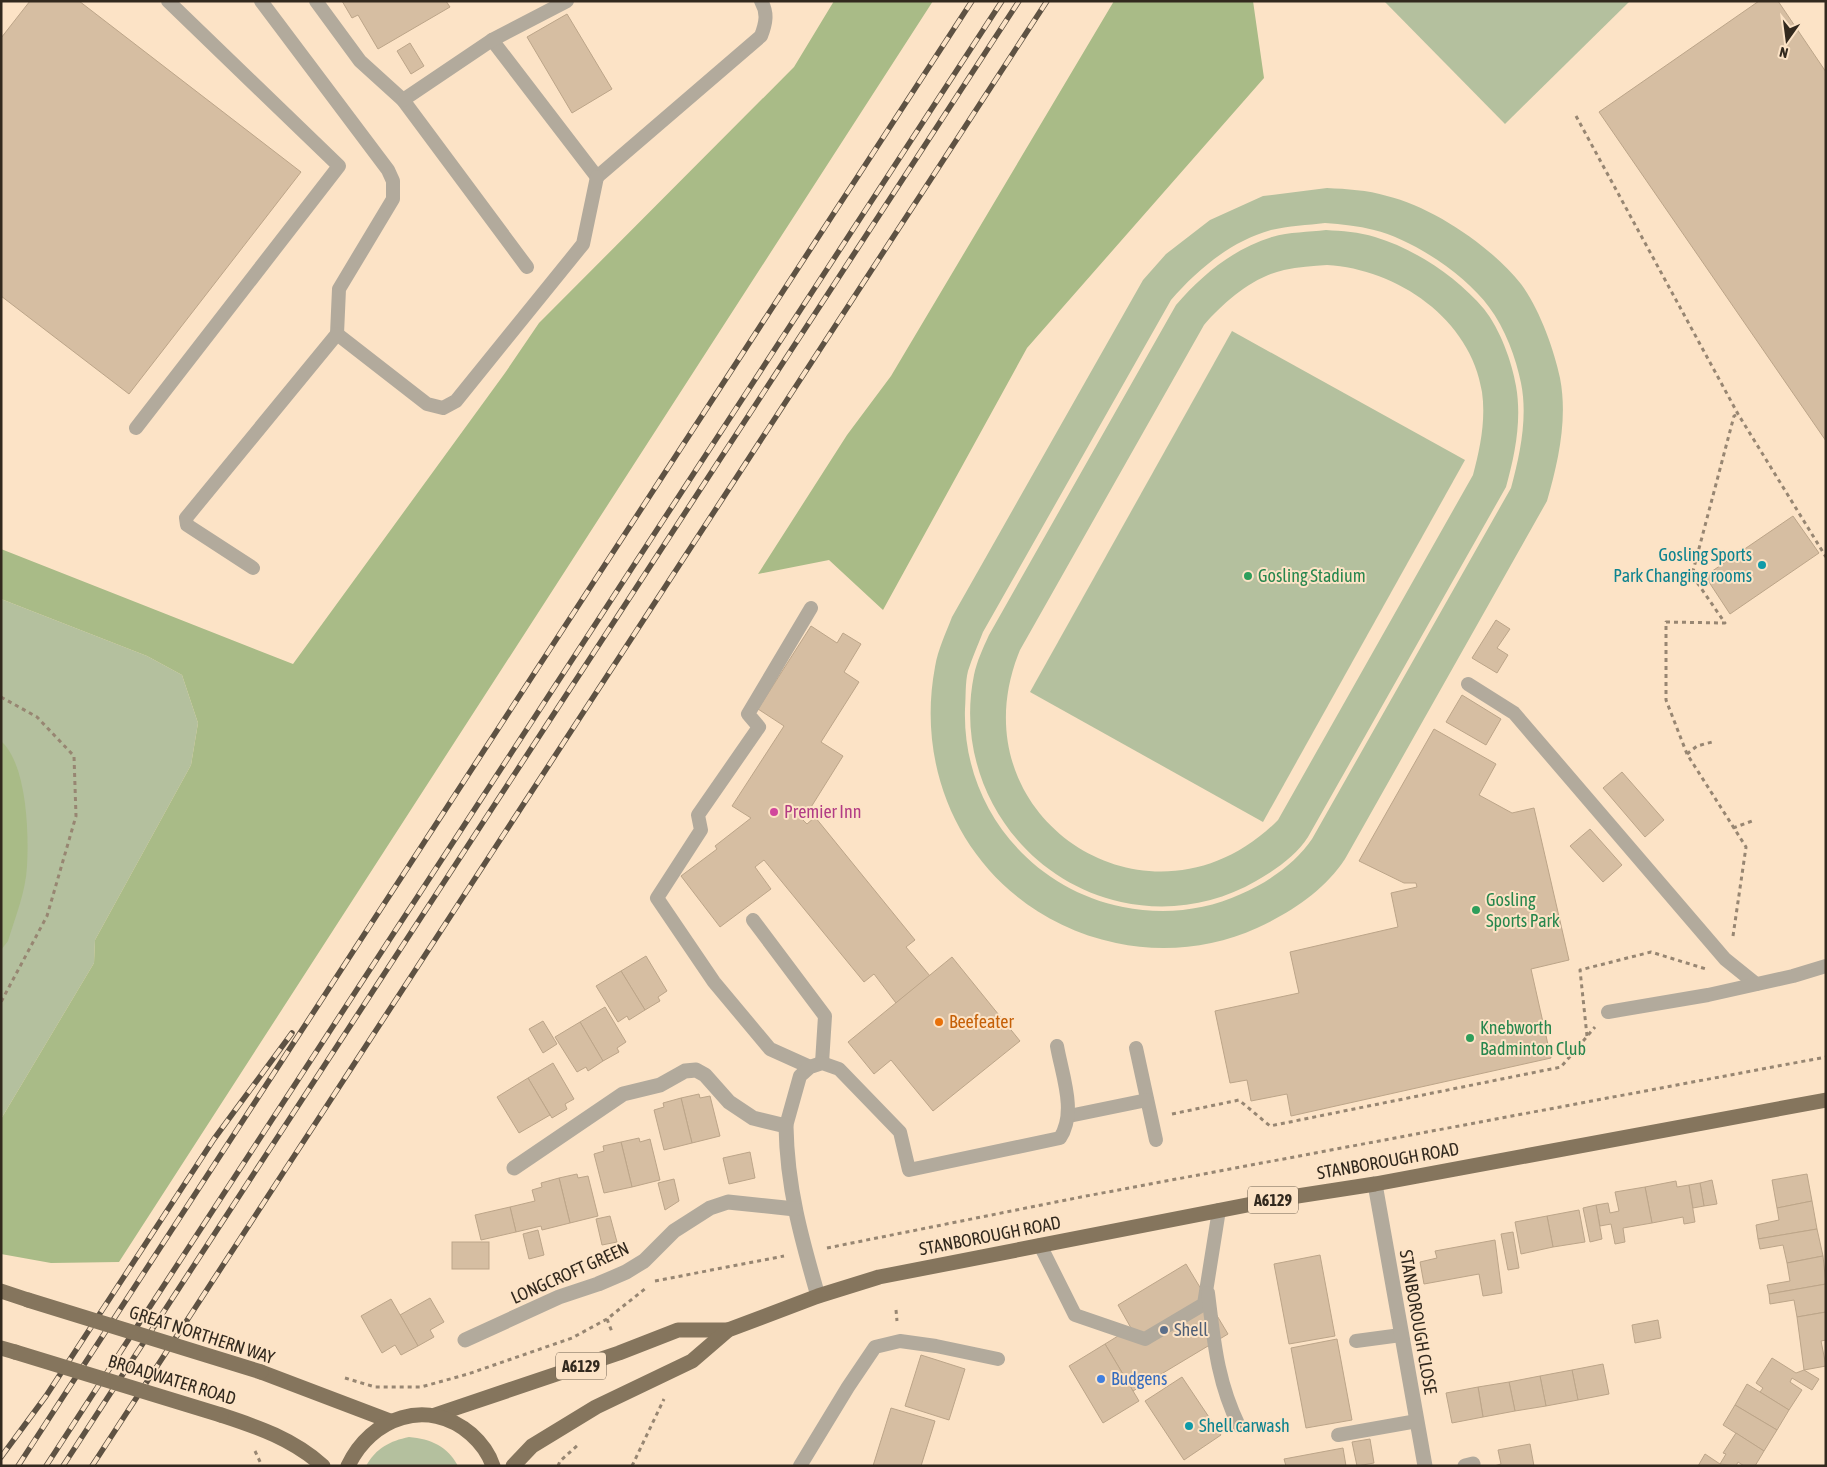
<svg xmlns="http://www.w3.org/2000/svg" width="1827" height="1467" viewBox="0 0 1827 1467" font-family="'Asap Condensed',sans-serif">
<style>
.green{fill:#b4c09e;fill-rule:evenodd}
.forest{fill:#a9bb87}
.building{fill:#d6bea2;stroke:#bca589}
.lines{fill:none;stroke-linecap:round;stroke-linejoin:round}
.path{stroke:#978672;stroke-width:3;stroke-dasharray:4 4;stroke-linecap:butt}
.lane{stroke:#b2aa9c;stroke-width:14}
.street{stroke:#b2aa9c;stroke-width:15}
.primary{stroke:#85755d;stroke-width:15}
.rail-casing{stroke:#5e5243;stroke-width:5.5}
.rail{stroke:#fce3c6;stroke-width:4;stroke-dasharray:11;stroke-linecap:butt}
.primary-bridge{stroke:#85755d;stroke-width:15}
.culture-dot{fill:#0f9aa8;stroke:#fce3c6;stroke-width:2}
.leisure-dot{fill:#2e9e5b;stroke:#fce3c6;stroke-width:2}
.hotel-dot{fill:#d1479c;stroke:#fce3c6;stroke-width:2}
.food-dot{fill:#e8710a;stroke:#fce3c6;stroke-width:2}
.service-dot{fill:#5c6f8a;stroke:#fce3c6;stroke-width:2}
.shop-dot{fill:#3f7fe0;stroke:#fce3c6;stroke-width:2}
.labels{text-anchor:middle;stroke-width:4;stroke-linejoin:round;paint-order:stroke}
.shield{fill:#fce3c6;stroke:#6f6150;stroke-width:1}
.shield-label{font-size:16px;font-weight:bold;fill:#32291e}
.culture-label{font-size:18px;fill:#0d838f;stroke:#fce3c6;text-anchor:end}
.leisure-label{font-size:18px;fill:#27864d;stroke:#fce3c6;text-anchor:start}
.hotel-label{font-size:18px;fill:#b23c85;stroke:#fce3c6;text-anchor:start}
.food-label{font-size:18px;fill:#c56008;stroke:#fce3c6;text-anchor:start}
.street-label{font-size:18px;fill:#32291e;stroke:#fce3c6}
.service-label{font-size:18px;fill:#4e5e75;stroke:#fce3c6;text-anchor:start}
.shop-label{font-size:18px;fill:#366cbe;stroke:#fce3c6;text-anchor:start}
</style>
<rect width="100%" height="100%" fill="#fce3c6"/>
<g class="green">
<path d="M1384,1H1630L1505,124Z"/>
<path d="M1327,188C1347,189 1367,190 1387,196C1433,207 1492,247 1521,284C1539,308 1554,349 1560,378C1568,419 1558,463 1547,501L1345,859C1325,890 1290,913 1257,928C1213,948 1163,953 1116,943C988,916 911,795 935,667C938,649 946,633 952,617L1143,280L1166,254L1210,220L1263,196ZM1325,223C1342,224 1358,226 1374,230C1412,239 1466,275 1489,307C1505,328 1516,358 1521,383C1528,417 1520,455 1511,488L1312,839C1296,863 1267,883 1241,894C1204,911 1163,915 1123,907C1029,888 962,805 965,709C966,697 965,683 968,671C972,658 978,645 983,632L1171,300C1197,270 1231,241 1271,230C1288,226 1308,225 1325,223Z"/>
<path d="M1326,230C1342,231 1359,232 1375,237C1415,249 1457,277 1484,309C1500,329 1512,362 1516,386C1522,420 1515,455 1506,487L1308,837C1296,856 1275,870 1256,881C1215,905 1167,912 1121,902C1019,879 953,778 974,675C977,661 983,648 989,635L1176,305C1202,275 1233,249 1272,237C1289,232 1309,232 1326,230ZM1327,265C1397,269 1471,319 1482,392C1486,420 1480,449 1473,475L1278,820C1151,948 951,817 1020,650L1204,325C1225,301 1253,277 1284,270C1298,267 1313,266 1327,265Z"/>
<path d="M1232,331L1465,460L1263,822L1030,692Z"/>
<path d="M1,599L147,656L182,675L198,723L191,765L95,940L94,963L1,1119Z"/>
<path d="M409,1437C431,1439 447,1446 458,1466H366C376,1448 390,1441 409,1437Z"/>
</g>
<g class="forest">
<path d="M834,1H933L119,1262L51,1263L1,1254V1119L94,963L95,940L191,765L198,723L182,675L147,656L1,599V549L293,664L505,373L539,323L794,67Z"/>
<path d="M1114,1H1253L1264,78L1027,348L883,610L829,560L758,574L847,435L891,376Z"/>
<path d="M1,741C27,764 29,833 27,866C26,891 15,918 8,941L1,950Z"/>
</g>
<g class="building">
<path d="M30,1H79L301,172L129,394L1,296V38Z"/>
<path d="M342,1H446L450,7L378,49L358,15L352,18Z"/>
<path d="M1759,1H1778L1826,72V441L1599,112Z"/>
<path d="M567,14L612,89L572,113L527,37Z"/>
<path d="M410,43L424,66L411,74L397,51Z"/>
<path d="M1793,516L1819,553L1730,614L1705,576Z"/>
<path d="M1496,620L1510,629L1497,648L1508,655L1497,673L1472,658Z"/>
<path d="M811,626L837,643L843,633L861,644L844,672L859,682L821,742L843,756L803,820L807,824L815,817L915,940L906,947L930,976L896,1003L874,974L864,982L764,860L755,867L771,889L720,927L681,876L717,849L715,846L751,818L732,806L784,726L758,709Z"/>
<path d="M1462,695L1501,719L1486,745L1446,722Z"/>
<path d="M1434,729L1496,764L1479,795L1512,813L1534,808L1569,960L1531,969L1551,1058L1291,1116L1287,1094L1251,1101L1247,1080L1230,1083L1215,1011L1299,993L1290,952L1398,927L1391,893L1417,887L1416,883H1404L1359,861Z"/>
<path d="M1622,772L1664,820L1645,837L1603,788Z"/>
<path d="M1590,829L1622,865L1603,882L1570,846Z"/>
<path d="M646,956L667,991L658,997L660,1001L645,1010L621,971Z"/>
<path d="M952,957L1020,1041L933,1111L891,1060L874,1074L848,1042Z"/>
<path d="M621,971L645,1010L629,1020L627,1016L618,1022L596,986Z"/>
<path d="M605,1007L626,1042L617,1048L619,1052L603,1061L580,1022Z"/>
<path d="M543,1021L557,1044L543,1053L529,1029Z"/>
<path d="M580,1022L603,1061L588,1071L586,1067L577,1072L555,1037Z"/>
<path d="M553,1063L574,1099L565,1104L567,1109L552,1118L528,1078Z"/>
<path d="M528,1078L550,1115L519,1133L497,1097Z"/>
<path d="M699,1094L700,1098L710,1096L720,1136L692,1143L681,1098Z"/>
<path d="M681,1098L692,1143L664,1150L654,1110L664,1107L663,1103Z"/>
<path d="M639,1138L640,1142L650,1139L660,1180L632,1187L621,1142Z"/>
<path d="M621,1142L632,1187L604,1193L594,1154L604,1151L603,1146Z"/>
<path d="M750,1152L755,1178L729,1184L723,1158Z"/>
<path d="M577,1174L578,1178L588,1176L598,1216L570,1223L559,1178Z"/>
<path d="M1807,1174L1812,1201L1777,1208L1772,1180Z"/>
<path d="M559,1178L570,1223L542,1230L541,1226L516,1232L510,1207L535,1201L532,1190L542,1187L541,1183Z"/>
<path d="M674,1179L679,1201L665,1210L658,1183Z"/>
<path d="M1712,1180L1717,1204L1704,1206L1700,1183Z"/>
<path d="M1676,1181L1677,1187L1689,1185L1695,1222L1684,1224L1683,1217L1652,1223L1645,1187Z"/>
<path d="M1700,1183L1704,1206L1693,1208L1689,1185Z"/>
<path d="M1645,1187L1652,1223L1623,1228L1625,1242L1615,1244L1611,1224L1600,1226L1596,1205L1608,1203L1610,1213L1619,1211L1615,1192Z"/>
<path d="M1812,1201L1817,1229L1758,1239L1756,1225L1779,1220L1777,1208Z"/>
<path d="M1596,1205L1602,1239L1590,1242L1583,1208Z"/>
<path d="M510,1207L516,1232L481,1240L475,1215Z"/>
<path d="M1579,1210L1585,1242L1553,1247L1547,1216Z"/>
<path d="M610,1216L617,1242L602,1245L596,1219Z"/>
<path d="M1547,1216L1553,1247L1521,1254L1515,1222Z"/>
<path d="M1817,1229L1823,1256L1787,1263L1783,1245L1760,1249L1758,1239Z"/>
<path d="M538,1230L544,1255L529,1259L523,1234Z"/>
<path d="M1513,1232L1519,1268L1508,1270L1501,1234Z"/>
<path d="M1495,1240L1502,1293L1483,1296L1479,1274L1424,1284L1420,1262L1437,1258L1435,1251Z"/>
<rect x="452" y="1242" width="37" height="27"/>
<path d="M1320,1255L1335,1336L1289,1344L1274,1264Z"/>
<path d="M1823,1256L1826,1284L1769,1294L1767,1285L1790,1281L1787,1263Z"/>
<path d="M1186,1264L1228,1334L1133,1391L1105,1344L1131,1328L1118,1305Z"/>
<path d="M1826,1284V1312L1797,1317L1794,1300L1770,1304L1769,1294Z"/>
<path d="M430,1298L444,1322L430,1330L434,1337L418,1346L400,1315Z"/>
<path d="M391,1299L418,1346L401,1355L395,1345L382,1353L361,1316Z"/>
<path d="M1826,1312V1340L1821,1341L1826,1366L1804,1370L1797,1317Z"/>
<path d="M1658,1320L1661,1338L1635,1343L1632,1325Z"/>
<path d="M1337,1339L1352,1420L1306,1428L1291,1348Z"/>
<path d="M1105,1344L1139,1401L1103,1423L1069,1366Z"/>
<path d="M921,1355L965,1369L949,1420L905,1406Z"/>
<path d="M1772,1358L1796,1373L1804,1370L1819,1379L1812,1390L1792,1378L1790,1382L1802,1390L1789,1410L1760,1392L1763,1388L1756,1383Z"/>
<path d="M1603,1364L1609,1394L1578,1400L1572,1370Z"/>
<path d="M1572,1370L1578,1400L1546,1406L1540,1376Z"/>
<path d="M1540,1376L1546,1406L1515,1411L1509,1382Z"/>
<path d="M1182,1377L1221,1435L1184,1460L1145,1401Z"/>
<path d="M1509,1382L1515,1411L1483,1417L1478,1387Z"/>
<path d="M1747,1384L1789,1410L1777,1430L1735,1405Z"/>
<path d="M1478,1387L1483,1417L1452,1423L1446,1393Z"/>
<path d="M1735,1405L1777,1430L1764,1451L1723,1425Z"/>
<path d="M891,1408L935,1421L921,1466H873Z"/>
<path d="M1736,1433L1764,1451L1755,1466H1744L1738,1462L1736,1466L1720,1464L1726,1454L1723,1453Z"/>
<path d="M1370,1439L1374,1463L1357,1466L1352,1442Z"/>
<path d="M1530,1444L1534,1466H1494L1501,1464L1498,1450Z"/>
<path d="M1343,1448L1346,1466H1286L1284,1459Z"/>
<path d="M1705,1454L1723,1466H1698Z"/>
</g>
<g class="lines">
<g class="path">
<path d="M1576,116L1738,414L1826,557"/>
<path d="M1,697L37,717L74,756L76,816L47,916L1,1002"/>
<path d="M1687,754L1697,746L1712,742"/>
<path d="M1733,828L1752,821"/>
<path d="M1733,936L1746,847L1687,754L1666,700V622L1725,623L1692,575L1734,416L1738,414"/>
<path d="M1587,1036L1580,970L1651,952L1706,969"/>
<path d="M1172,1114L1239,1100L1270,1126L1561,1067L1595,1027"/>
<path d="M827,1248L1081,1197L1826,1057"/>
<path d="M655,1281L784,1256"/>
<path d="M896,1310L897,1321"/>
<path d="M607,1319L612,1332"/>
<path d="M345,1378L375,1387H421L468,1374L572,1338L607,1319L646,1288"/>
<path d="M255,1451L262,1466"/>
<path d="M558,1466L560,1461L578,1445"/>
<path d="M632,1466L664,1399"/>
</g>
<g class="lane">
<path d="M261,1L388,170L393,181V199L339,289L337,334"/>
<path d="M316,1L360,61L403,100L527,267"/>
<path d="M492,40L597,177L761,36C766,23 768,13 761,1"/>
<path d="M403,100L492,40L567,1"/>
<path d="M136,428L339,166L168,1"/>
<path d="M253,568L187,525L186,518L337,334L427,404L443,408L456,401L583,244L597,177"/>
<path d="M1468,684L1514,713L1725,959L1756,984"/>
<path d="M753,920L825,1016L822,1063"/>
<path d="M1608,1012L1708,995L1793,976L1826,966"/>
<path d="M1136,1048L1156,1140"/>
<path d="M810,1067L770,1049L714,982L657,898L701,830L698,815L759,727L748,714L811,608"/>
<path d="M1069,1116L1147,1100"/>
<path d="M786,1126L800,1076L810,1067L822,1063L839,1069L900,1132L909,1170L1060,1138C1077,1112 1062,1075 1057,1046"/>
<path d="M1040,1245L1075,1315L1145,1339L1204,1304L1219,1210"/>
<path d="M1208,1293C1214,1341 1217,1381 1239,1426"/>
<path d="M1356,1341L1401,1335"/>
<path d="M1338,1435L1417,1421"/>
<path d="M800,1466L848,1387L875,1347L900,1341L936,1346L998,1359"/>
</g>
<g class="street">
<path d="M514,1168L623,1094L660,1085L685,1071L696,1070L705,1075L729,1102L753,1118L786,1126C787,1187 801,1237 818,1296"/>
<path d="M1375,1184L1425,1466"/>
<path d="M465,1340L559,1297L598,1284L626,1272L644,1261L674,1231L710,1208L728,1202L795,1209"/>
<path d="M1465,1466L1473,1464"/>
</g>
<g class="primary">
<path d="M1,1291L28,1300"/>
<path d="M1,1348L15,1352"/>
<path d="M261,1372L390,1421"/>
<path d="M221,1415C258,1427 293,1439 323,1466"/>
<path d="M435,1415L619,1353L678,1330H728"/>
<path d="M348,1466C371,1417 428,1397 471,1434C480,1442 489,1454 493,1466"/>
<path d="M513,1466L532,1446L596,1407L692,1361L728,1330L818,1296L879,1277L1278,1199L1375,1184L1826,1100"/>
</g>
<defs>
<g id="rail">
<path d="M1,1457L46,1396L214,1139L292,1033"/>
<path d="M18,1466L972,1"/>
<path d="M46,1466L1002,1"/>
<path d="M63,1466L1019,1"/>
<path d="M92,1466L1047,1"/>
</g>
</defs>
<use href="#rail" class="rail-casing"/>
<use href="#rail" class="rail"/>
<g class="primary-bridge">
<path d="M28,1300L261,1372"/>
<path d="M15,1352L221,1415"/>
</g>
</g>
<g class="culture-dot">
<circle cx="1762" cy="565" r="5"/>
<circle cx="1189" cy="1426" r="5"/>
</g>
<g class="leisure-dot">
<circle cx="1248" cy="576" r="5"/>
<circle cx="1476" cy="910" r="5"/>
<circle cx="1470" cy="1038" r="5"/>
</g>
<circle class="hotel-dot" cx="774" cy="812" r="5"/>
<circle class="food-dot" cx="939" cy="1022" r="5"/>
<circle class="service-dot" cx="1164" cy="1330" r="5"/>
<circle class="shop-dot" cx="1101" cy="1379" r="5"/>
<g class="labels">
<g class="shield">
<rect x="1248" y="1186.5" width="50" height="27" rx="4"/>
<rect x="556" y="1352.5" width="50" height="27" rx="4"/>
</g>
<g class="shield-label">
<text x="1273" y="1206">A6129</text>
<text x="581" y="1372">A6129</text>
</g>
<g class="culture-label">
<text x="1752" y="561">Gosling Sports<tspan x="1752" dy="21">Park Changing rooms</tspan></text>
<text x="1199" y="1432" text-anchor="start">Shell carwash</text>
</g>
<g class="leisure-label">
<text x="1258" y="582">Gosling Stadium</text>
<text x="1486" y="906">Gosling<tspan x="1486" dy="21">Sports Park</tspan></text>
<text x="1480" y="1034">Knebworth<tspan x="1480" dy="21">Badminton Club</tspan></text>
</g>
<g class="hotel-label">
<text x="784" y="818">Premier Inn</text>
</g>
<g class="food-label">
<text x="949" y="1028">Beefeater</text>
</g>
<g class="street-label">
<text transform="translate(1388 1161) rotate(-10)" y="6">STANBOROUGH ROAD</text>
<text transform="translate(990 1236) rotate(-11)" y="6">STANBOROUGH ROAD</text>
<text transform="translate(570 1273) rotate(-24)" y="6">LONGCROFT GREEN</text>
<text transform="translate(1418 1322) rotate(80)" y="6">STANBOROUGH CLOSE</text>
<text transform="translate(202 1335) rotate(18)" y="6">GREAT NORTHERN WAY</text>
<text transform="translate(172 1380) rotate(17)" y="6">BROADWATER ROAD</text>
</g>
<g class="service-label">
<text x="1174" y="1336">Shell</text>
</g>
<g class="shop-label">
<text x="1111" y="1385">Budgens</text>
</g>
</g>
<rect width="1827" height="1467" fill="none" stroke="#32291e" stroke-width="5"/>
<g transform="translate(1787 40) rotate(194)" stroke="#fce3c6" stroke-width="4" paint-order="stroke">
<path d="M0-4L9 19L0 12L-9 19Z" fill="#32291e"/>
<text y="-8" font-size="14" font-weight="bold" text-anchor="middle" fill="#32291e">N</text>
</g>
</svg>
